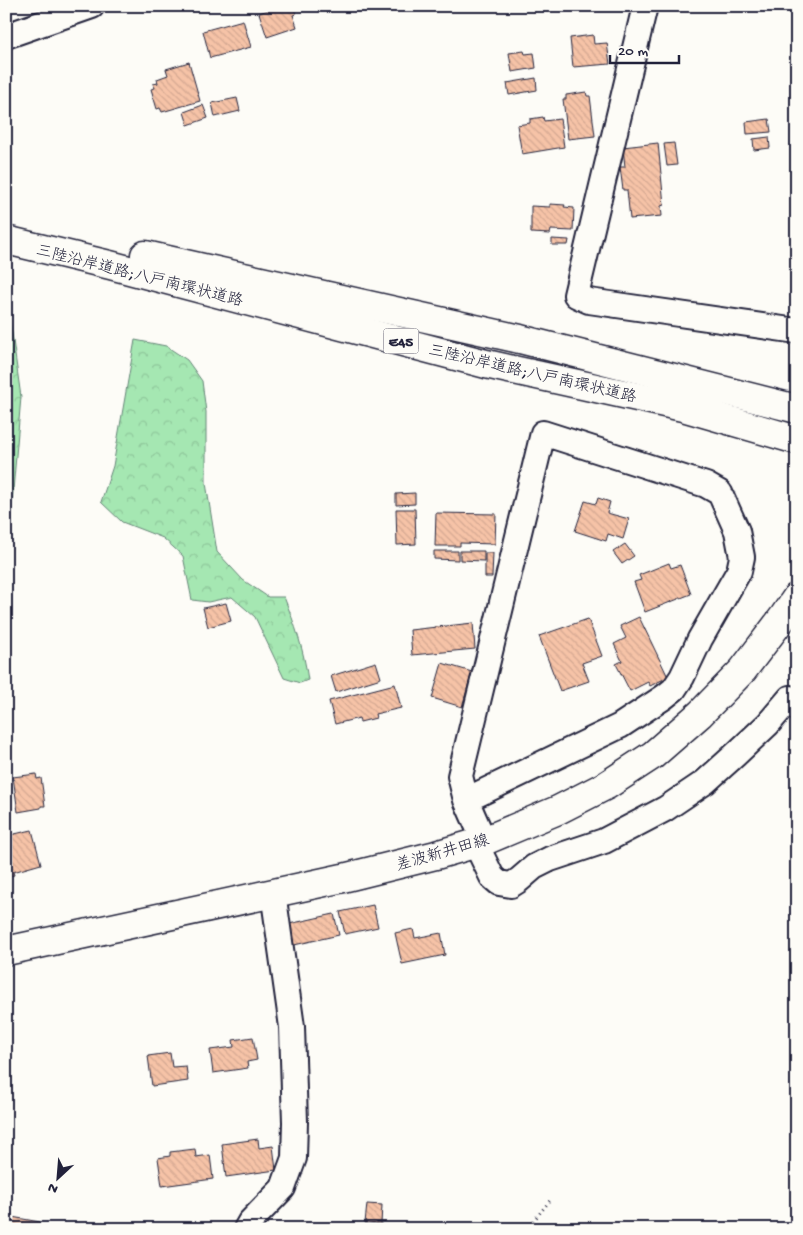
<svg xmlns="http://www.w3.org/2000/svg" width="803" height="1235" viewBox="0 0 803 1235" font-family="'Gochi Hand','Klee One',sans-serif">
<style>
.forest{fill:url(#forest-crowns);stroke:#648476}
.building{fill:url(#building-back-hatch);stroke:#22223b}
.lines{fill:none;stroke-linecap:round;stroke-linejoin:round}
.street-casing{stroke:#22223b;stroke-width:28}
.secondary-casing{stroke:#22223b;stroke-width:31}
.highway-casing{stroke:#22223b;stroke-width:31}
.path{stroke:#22223b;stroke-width:3;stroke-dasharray:1 4;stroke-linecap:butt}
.street{stroke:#fdfcf7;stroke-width:24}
.secondary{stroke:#fdfcf7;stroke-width:28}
.highway{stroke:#fdfcf7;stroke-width:28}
.labels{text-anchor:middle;stroke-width:4.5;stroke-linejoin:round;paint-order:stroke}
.shield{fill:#fdfcf7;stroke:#646373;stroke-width:1}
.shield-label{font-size:15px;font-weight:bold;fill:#22223b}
.street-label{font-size:16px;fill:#22223b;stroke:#fdfcf7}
</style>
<defs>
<pattern id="forest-crowns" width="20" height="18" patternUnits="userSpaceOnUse" patternTransform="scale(1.25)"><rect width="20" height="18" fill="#a5e7b2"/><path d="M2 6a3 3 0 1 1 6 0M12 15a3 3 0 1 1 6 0" fill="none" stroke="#8ec69a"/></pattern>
<pattern id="building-back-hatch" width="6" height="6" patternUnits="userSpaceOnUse" patternTransform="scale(1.25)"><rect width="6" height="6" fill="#f6c3a7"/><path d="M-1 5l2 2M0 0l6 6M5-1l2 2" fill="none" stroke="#d3a791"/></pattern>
</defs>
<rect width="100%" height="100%" fill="#fdfcf7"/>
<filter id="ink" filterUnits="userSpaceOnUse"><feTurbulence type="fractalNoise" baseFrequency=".02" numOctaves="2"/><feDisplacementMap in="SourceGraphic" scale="10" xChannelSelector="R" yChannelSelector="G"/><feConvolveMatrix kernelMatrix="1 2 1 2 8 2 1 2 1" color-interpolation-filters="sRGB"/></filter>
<g filter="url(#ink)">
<g class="forest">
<path d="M6,311L9,312L21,397L10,526L6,537Z"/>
<path d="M135,340L166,346L187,360L202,381L206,412V483L217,552L243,580L268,597H284C295,624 304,651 308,680L300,683L284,678L255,617L232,597L208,602L192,600L183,556L163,538L122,522L101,502L113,466Z"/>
</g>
<g class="building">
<path d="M274,6H293L296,14L293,15L297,27L267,37L259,13L274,8Z"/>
<path d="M243,20L251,47L210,58L203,31Z"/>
<path d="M593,35L594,44L607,43L610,64L573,67L570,38Z"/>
<path d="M524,51L525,54L534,53L536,68L512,72L509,53Z"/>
<path d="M189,62L200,101L162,112L160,108L157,109L151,89L155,88L153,84L158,83L157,79L168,75L166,69Z"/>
<path d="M536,78L537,90L509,95L507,83Z"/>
<path d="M586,92L587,96H590L595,136L568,139L563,99H566V95Z"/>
<path d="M237,98L240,111L215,117L212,103Z"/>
<path d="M203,105L208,118L188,125L184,112Z"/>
<path d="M543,117L544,121L560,119L564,147L522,154L517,125L530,123V119Z"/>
<path d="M769,119L771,132L747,134L746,122Z"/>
<path d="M769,137L770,148L754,150L753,139Z"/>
<path d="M658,143L664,205L661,206L662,216L630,219L627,190H623L620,167H625L623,147Z"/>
<path d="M674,143L677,165L667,166L664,144Z"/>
<path d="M550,204L565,205L564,207L574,208L573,231L551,230L550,234L531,233V206L550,207Z"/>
<path d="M552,239L569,240L568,245H552Z"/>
<path d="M415,493V504L396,505V494Z"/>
<path d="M598,498L610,502L607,513L629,519L623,539L608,534L606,541L575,531L585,501L596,504Z"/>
<path d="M396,509H415L416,544L397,545Z"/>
<path d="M436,513L496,514L495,544L460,543V546H435Z"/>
<path d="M625,544L634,556L622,564L613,552Z"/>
<path d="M434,551H458V560L434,559Z"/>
<path d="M460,551H484V561L460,560Z"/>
<path d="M485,553H493L492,577H485Z"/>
<path d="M669,563L671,568L680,565L691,594L645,612L634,582L641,580L639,575Z"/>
<path d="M226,603L231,621L208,627L203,608Z"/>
<path d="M639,617L668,677L650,686L648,682L630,691L616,664L622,661L614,644L626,638L620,626Z"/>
<path d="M588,619L602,656L582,663L589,681L560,691L539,636Z"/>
<path d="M473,623L475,649L412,655L410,630Z"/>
<path d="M376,662L381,678L336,692L331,676Z"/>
<path d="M442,663L472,672L462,707L432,698Z"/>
<path d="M395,684L401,708L375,714L376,718L360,722L359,718L335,724L329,701Z"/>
<path d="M36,774L37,779L41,778L45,806H41V808L18,812L13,777Z"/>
<path d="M32,830L41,864L13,872L14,875L6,877V836Z"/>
<path d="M373,905L378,927L345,934L340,912Z"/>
<path d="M334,914L339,935L294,945L289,924Z"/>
<path d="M413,929L415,938L441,933L445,955L402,964L395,933Z"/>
<path d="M253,1037L257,1060L247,1062L248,1068L213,1073L210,1050L234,1047L233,1040Z"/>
<path d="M170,1053L172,1067L186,1066L188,1081L152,1086L148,1056Z"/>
<path d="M258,1139L259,1148L273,1146L276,1170L226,1177L222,1144Z"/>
<path d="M195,1149L196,1157L210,1155L213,1179L162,1186L158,1158L170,1156V1152Z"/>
<path d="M367,1204L382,1205L381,1224L365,1223Z"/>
<path d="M6,1216L40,1222L39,1229H6Z"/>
</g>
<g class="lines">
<defs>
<g id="street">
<path d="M645,6L576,295L589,301L797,331"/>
<path d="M6,36L92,6"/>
<path d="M466,800L620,726L664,697L674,689L682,677L700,639L739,571L742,557L737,531L720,493L706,485L543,433L460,776L466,800L484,841"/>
<path d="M476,844L492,877L499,883L511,885L519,880L534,867L550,859L604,841L665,809L705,782L735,755L768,724L790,698L797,708"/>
<path d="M246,1229L250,1222L283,1188L294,1158L295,1122L292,1027L273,892"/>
</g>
<path id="secondary" d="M6,951L343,878L436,855L484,841L558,810L607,785L653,755L700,714L743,670L784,616L797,597"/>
<g id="highway">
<path d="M6,240L110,265L486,364L683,407L797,440"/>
<path d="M145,255L520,339L797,409"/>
</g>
</defs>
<use href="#street" class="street-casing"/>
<use href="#secondary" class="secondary-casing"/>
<use href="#highway" class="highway-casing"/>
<path class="path" d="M527,1229L552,1198"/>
<use href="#street" class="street"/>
<use href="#secondary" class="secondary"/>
<use href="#highway" class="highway"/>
</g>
</g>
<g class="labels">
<rect class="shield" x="383.5" y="328.5" width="35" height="25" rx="4"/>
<g class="shield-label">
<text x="401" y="346">E45</text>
</g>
<g class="street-label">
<text transform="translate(140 274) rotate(14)" y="6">三陸沿岸道路;八戸南環状道路</text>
<text transform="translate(533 372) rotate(13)" y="6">三陸沿岸道路;八戸南環状道路</text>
<text transform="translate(442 851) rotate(-16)" y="6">差波新井田線</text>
</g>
</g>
<rect width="803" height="1235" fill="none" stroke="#fdfcf7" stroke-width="25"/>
<rect x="12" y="12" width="778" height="1210" fill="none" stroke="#22223b" stroke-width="2" filter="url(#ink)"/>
<g transform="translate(58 1178) rotate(206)" stroke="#fdfcf7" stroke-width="4" paint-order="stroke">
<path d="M0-4L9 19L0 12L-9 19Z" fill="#22223b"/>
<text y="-8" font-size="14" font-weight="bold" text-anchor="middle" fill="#22223b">N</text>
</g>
<path d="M610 55v8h69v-8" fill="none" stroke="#22223b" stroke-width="2.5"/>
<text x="618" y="55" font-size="15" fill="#22223b" stroke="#fdfcf7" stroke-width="4" paint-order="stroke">20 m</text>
</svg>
